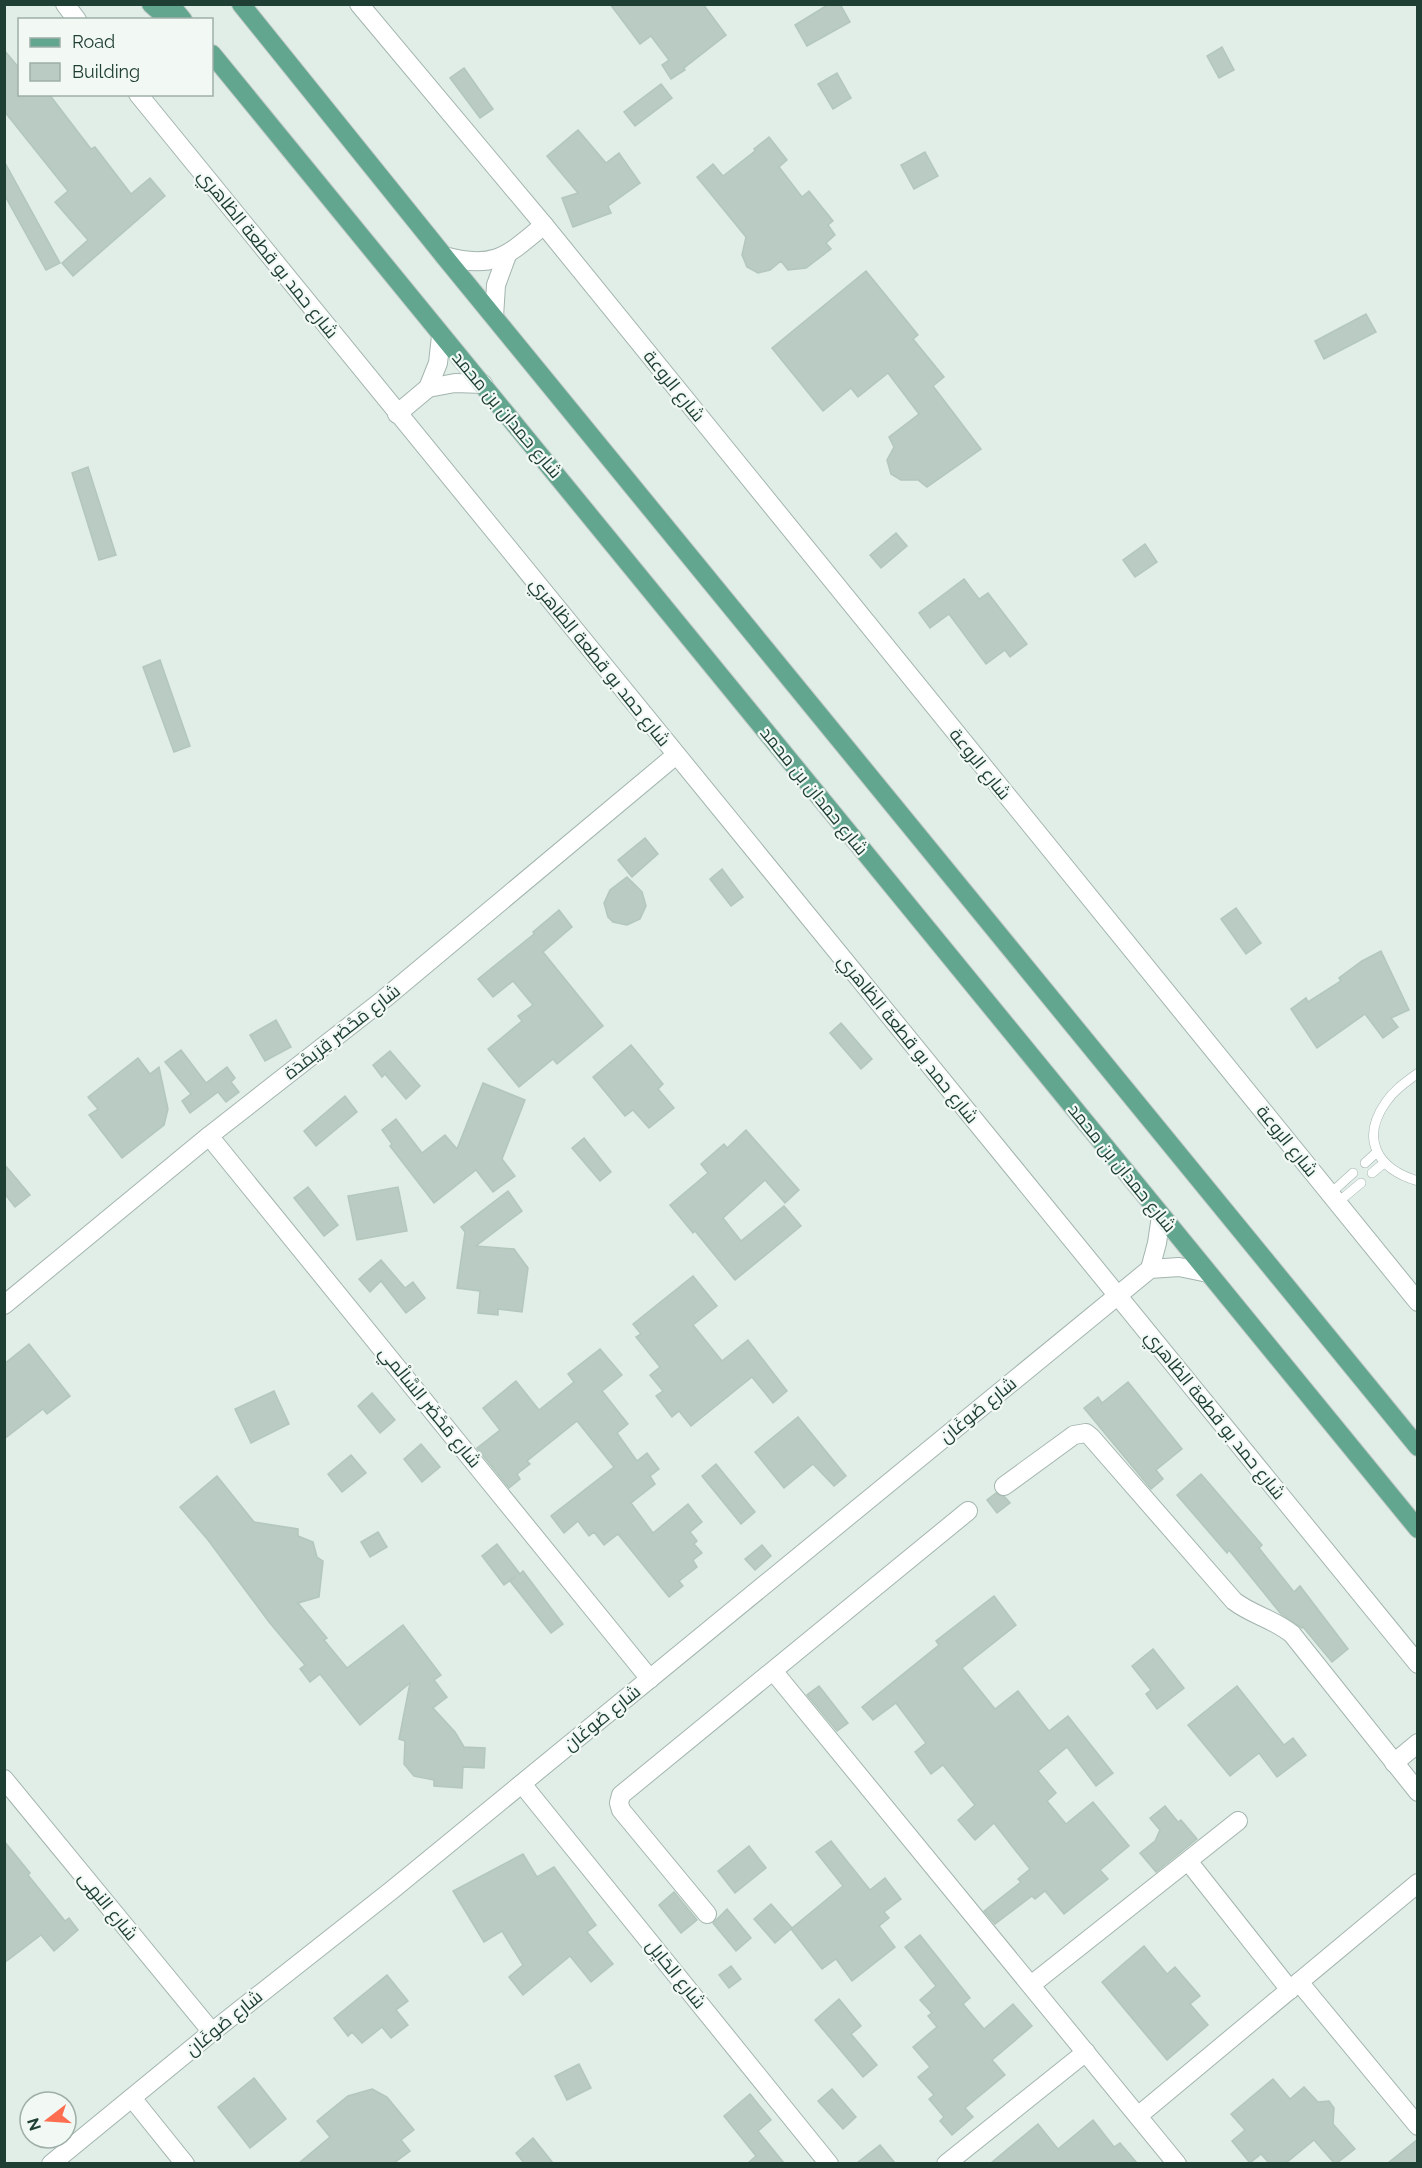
<svg xmlns="http://www.w3.org/2000/svg" width="1422" height="2168" viewBox="0 0 1422 2168" font-family="Raleway,Cairo,sans-serif">
<style>
.building{fill:#b9cbc2;stroke:#b3c7bd;stroke-width:1.5}
.lines{fill:none;stroke-linecap:round;stroke-linejoin:round}
.service-casing{stroke:#a3b5ae;stroke-width:10}
.minor-casing{stroke:#a3b5ae;stroke-width:20}
.primary-casing{stroke:#c1c9c6;stroke-width:20}
.service{stroke:#fff;stroke-width:9}
.minor{stroke:#fff;stroke-width:18}
.primary{stroke:#62a690;stroke-width:18}
.labels{text-anchor:middle;stroke-width:4.5;stroke-linejoin:round;paint-order:stroke}
.street-label{font-size:18px;fill:#203f34;stroke:#f2f9f5}
</style>
<rect width="100%" height="100%" fill="#e1ede7"/>
<g class="building">
<path d="M610,4H703L726,35L684,68L685,70L671,79L662,65L669,60L651,36L640,44Z"/>
<path d="M829,4H840L850,22L807,46L795,25Z"/>
<path d="M1222,47L1234,70L1219,78L1207,56Z"/>
<path d="M4,50L20,69V94H49L91,149L95,147L131,194L150,178L165,196L73,276L62,263L88,240L55,202L68,191L4,111Z"/>
<path d="M464,68L493,109L480,118L450,78Z"/>
<path d="M837,73L851,98L833,109L818,84Z"/>
<path d="M661,84L672,98L635,126L624,112Z"/>
<path d="M578,130L606,163L619,153L640,183L608,206L611,213L573,227L562,198L578,193L547,156Z"/>
<path d="M769,137L787,160L779,167L802,197L809,191L833,221L828,225L835,235L826,243L831,249L806,268L788,270L781,261L770,270L758,273L747,267L742,255L746,237L697,177L713,164L723,176L755,151L754,149Z"/>
<path d="M925,152L938,176L914,189L901,165Z"/>
<path d="M4,161L60,263L46,270L4,194Z"/>
<path d="M866,271L918,335L913,339L944,377L933,386L981,449L927,487L918,480H901L891,474L887,460L894,447L889,437L919,414L888,373L858,397L851,388L823,411L772,348Z"/>
<path d="M1366,314L1376,332L1324,359L1315,341Z"/>
<path d="M88,467L116,555L99,560L72,473Z"/>
<path d="M896,533L907,546L881,568L870,555Z"/>
<path d="M1145,544L1157,562L1135,577L1123,560Z"/>
<path d="M964,579L979,599L988,593L1027,644L1010,657L1005,650L986,664L949,614L930,628L919,613Z"/>
<path d="M160,660L190,746L174,752L143,667Z"/>
<path d="M645,838L658,854L632,877L618,860Z"/>
<path d="M722,869L743,897L731,906L710,879Z"/>
<path d="M627,877L642,892L646,906L640,919L627,925L613,922L608,917L604,903L610,890Z"/>
<path d="M1236,908L1261,943L1246,954L1221,919Z"/>
<path d="M559,910L572,927L543,952L603,1026L557,1064L553,1059L519,1087L488,1049L522,1021L518,1016L533,1005L513,981L493,997L478,979L534,934L533,932Z"/>
<path d="M1381,951L1409,1010L1391,1018L1398,1027L1383,1038L1365,1014L1317,1048L1291,1009L1306,998L1308,1002L1341,981L1339,978L1362,961Z"/>
<path d="M276,1020L291,1047L265,1061L250,1035Z"/>
<path d="M841,1023L872,1059L861,1069L830,1033Z"/>
<path d="M631,1045L663,1084L658,1089L674,1108L649,1128L633,1110L625,1116L593,1077Z"/>
<path d="M181,1050L206,1083L227,1067L235,1078L231,1082L239,1092L226,1102L218,1092L190,1113L182,1101L191,1094L165,1062Z"/>
<path d="M390,1051L420,1086L406,1099L385,1074L382,1077L373,1065Z"/>
<path d="M138,1058L150,1074L159,1067L168,1109L164,1125L122,1158L89,1115L98,1109L88,1097Z"/>
<path d="M483,1083L525,1100L502,1159L515,1176L493,1192L476,1170L434,1203L390,1146L392,1144L382,1130L396,1119L422,1153L445,1135L457,1149Z"/>
<path d="M345,1096L357,1112L316,1146L304,1131Z"/>
<path d="M746,1130L799,1190L785,1203L765,1180L723,1218L741,1241L784,1206L801,1226L735,1280L695,1231L693,1233L670,1205L708,1173L701,1164L724,1144L727,1148Z"/>
<path d="M584,1138L611,1172L600,1181L572,1148Z"/>
<path d="M4,1164L30,1195L15,1207L4,1193Z"/>
<path d="M308,1187L338,1225L324,1236L294,1198Z"/>
<path d="M398,1187L407,1231L357,1240L348,1196Z"/>
<path d="M508,1191L522,1211L476,1246L514,1249L528,1268L522,1312L498,1309V1315L478,1313L480,1291L457,1288L465,1232L461,1227Z"/>
<path d="M381,1260L405,1288L413,1282L425,1298L406,1313L381,1281L370,1292L359,1279Z"/>
<path d="M693,1276L717,1306L693,1325L722,1361L748,1340L787,1391L773,1403L752,1377L691,1426L679,1411L672,1417L656,1396L663,1391L650,1375L660,1367L636,1337L641,1334L633,1324Z"/>
<path d="M29,1344L70,1396L47,1414L43,1409L4,1439V1364Z"/>
<path d="M600,1349L622,1375L602,1391L628,1424L617,1433L637,1461L647,1453L659,1469L650,1476L655,1484L631,1503L653,1533L688,1504L702,1522L690,1532L697,1541L694,1544L702,1553L693,1560L697,1567L679,1581L683,1586L669,1597L618,1534L604,1545L594,1532L589,1536L578,1521L564,1533L551,1516L614,1467L577,1421L527,1461L530,1464L517,1474L520,1479L509,1488L477,1448L500,1430L483,1408L516,1381L539,1410L574,1382L568,1374Z"/>
<path d="M1128,1382L1182,1449L1156,1470L1163,1479L1151,1489L1084,1408L1098,1397L1102,1403Z"/>
<path d="M274,1391L289,1424L251,1443L235,1409Z"/>
<path d="M372,1393L395,1420L380,1433L358,1406Z"/>
<path d="M798,1417L846,1476L834,1486L813,1464L784,1488L755,1452Z"/>
<path d="M421,1444L440,1467L422,1482L404,1459Z"/>
<path d="M351,1455L366,1473L342,1492L328,1474Z"/>
<path d="M716,1464L755,1512L741,1524L702,1476Z"/>
<path d="M1201,1474L1262,1545L1259,1548L1294,1592L1300,1586L1348,1649L1332,1662L1303,1627L1302,1628L1281,1614L1229,1550L1227,1553L1177,1495Z"/>
<path d="M217,1476L254,1522L298,1529V1536L313,1542L317,1557L323,1561L319,1597L298,1603L327,1638L324,1640L347,1668L403,1625L441,1675L434,1680L447,1697L433,1708L455,1732L464,1747L485,1748L484,1768L463,1767L462,1788L434,1786V1780L414,1776L404,1764L405,1741L399,1739L410,1683L360,1725L320,1674L310,1682L300,1669L305,1665L269,1622L208,1540L180,1507Z"/>
<path d="M996,1493L1005,1497L1010,1503L997,1513L987,1500Z"/>
<path d="M378,1532L387,1547L370,1557L361,1542Z"/>
<path d="M497,1544L520,1574L523,1571L563,1624L551,1633L510,1581L516,1576L504,1585L482,1556Z"/>
<path d="M762,1545L771,1556L755,1570L745,1559Z"/>
<path d="M994,1596L1016,1625L962,1668L995,1709L1018,1691L1049,1731L1068,1716L1113,1773L1096,1786L1067,1747L1038,1771L1056,1793L1047,1801L1066,1824L1093,1802L1129,1846L1100,1870L1108,1879L1064,1914L1045,1891L1035,1899L1032,1896L995,1924L984,1911L1021,1882L1018,1879L1030,1869L994,1823L975,1840L958,1820L975,1805L943,1765L931,1774L915,1752L926,1743L896,1703L873,1720L862,1707L939,1645L936,1641Z"/>
<path d="M1153,1649L1184,1688L1157,1709L1146,1694L1151,1690L1132,1666Z"/>
<path d="M819,1686L848,1723L837,1731L807,1695Z"/>
<path d="M1237,1686L1284,1745L1293,1738L1306,1755L1277,1777L1259,1753L1230,1776L1188,1725Z"/>
<path d="M1165,1806L1178,1822L1181,1820L1197,1839L1156,1872L1140,1853L1155,1841L1160,1830L1150,1818Z"/>
<path d="M4,1841L30,1873L28,1875L65,1921L69,1918L78,1930L54,1951L41,1935L4,1963Z"/>
<path d="M831,1841L870,1890L885,1878L901,1899L884,1912L889,1918L879,1926L895,1947L852,1981L836,1959L822,1969L791,1929L775,1943L754,1919L771,1904L792,1928L843,1886L816,1852Z"/>
<path d="M749,1846L766,1868L735,1893L718,1871Z"/>
<path d="M523,1854L537,1877L554,1867L596,1925L587,1932L613,1964L591,1982L570,1956L523,1995L509,1977L523,1965L502,1931L484,1942L453,1891Z"/>
<path d="M674,1892L697,1920L681,1933L659,1905Z"/>
<path d="M727,1909L751,1938L736,1951L713,1923Z"/>
<path d="M920,1935L970,1998L963,2004L984,2029L1013,2004L1032,2026L992,2060L1005,2075L965,2108L973,2117L952,2135L940,2121L944,2117L929,2099L934,2095L918,2077L930,2067L913,2047L937,2027L928,2016L932,2013L920,2000L936,1986L905,1947Z"/>
<path d="M1144,1946L1167,1974L1175,1967L1200,1996L1190,2004L1208,2025L1167,2060L1102,1982Z"/>
<path d="M731,1966L741,1979L729,1988L719,1975Z"/>
<path d="M387,1975L408,2001L396,2010L408,2025L391,2038L382,2027L362,2043L352,2032L348,2036L334,2018Z"/>
<path d="M839,1999L861,2026L851,2034L877,2065L863,2077L815,2020Z"/>
<path d="M579,2064L591,2088L567,2100L555,2076Z"/>
<path d="M254,2078L286,2119L250,2148L218,2107Z"/>
<path d="M1273,2079L1290,2099L1304,2087L1318,2102L1329,2101L1334,2108L1333,2124L1355,2149L1337,2163H1334L1314,2140L1286,2163H1269L1261,2154L1250,2163L1232,2141L1245,2130L1231,2114Z"/>
<path d="M372,2089L387,2097L414,2130L401,2140L410,2151L394,2163H299L330,2137L317,2121L348,2096Z"/>
<path d="M832,2089L856,2117L843,2129L818,2101Z"/>
<path d="M750,2094L771,2120L758,2131L784,2163H748L756,2156L724,2116Z"/>
<path d="M1093,2120L1114,2147L1120,2143L1137,2163H991L1038,2124L1058,2149Z"/>
<path d="M533,2138L553,2163H524L516,2153Z"/>
<path d="M1418,2139V2163H1388Z"/>
<path d="M880,2145L895,2163H857Z"/>
</g>
<g class="lines">
<defs>
<g id="service">
<path d="M1418,1073C1406,1082 1394,1090 1386,1102C1360,1139 1377,1169 1418,1181"/>
<path d="M1365,1163L1377,1152"/>
<path d="M1372,1173L1384,1163"/>
<path d="M1330,1194L1353,1173"/>
<path d="M1337,1203L1361,1183"/>
</g>
<g id="minor">
<path d="M65,4L77,20"/>
<path d="M359,4L544,225L1418,1302"/>
<path d="M138,94L1418,1664"/>
<path d="M444,256C494,270 507,256 544,225"/>
<path d="M494,317L496,285L507,255"/>
<path d="M428,388L455,383L483,384"/>
<path d="M397,414L428,388L438,363L441,336"/>
<path d="M209,1136L650,1679"/>
<path d="M1150,1269L1157,1243L1161,1216"/>
<path d="M4,1305L209,1136L384,999L676,755"/>
<path d="M1004,1486L1074,1435L1086,1433L1091,1437L1234,1601C1252,1615 1274,1619 1292,1634L1418,1792"/>
<path d="M774,1672L1177,2164"/>
<path d="M1394,1763L1418,1743"/>
<path d="M4,1779L212,2032"/>
<path d="M522,1784L829,2164"/>
<path d="M1188,1861L1290,1990"/>
<path d="M707,1914L621,1810L619,1803L621,1795L968,1511"/>
<path d="M1299,1982L1418,2126"/>
<path d="M1031,1985L1238,1821"/>
<path d="M132,2098L185,2164"/>
<path d="M1138,2116L1418,1883"/>
<path d="M51,2164L212,2032L392,1890L1150,1269L1179,1267L1208,1273"/>
<path d="M946,2164L1086,2052"/>
</g>
<g id="primary">
<path d="M151,4L169,20"/>
<path d="M170,4L183,20"/>
<path d="M241,4L444,256L1418,1447"/>
<path d="M212,54L1418,1529"/>
</g>
</defs>
<use href="#service" class="service-casing"/>
<use href="#minor" class="minor-casing"/>
<use href="#primary" class="primary-casing"/>
<use href="#service" class="service"/>
<use href="#minor" class="minor"/>
<use href="#primary" class="primary"/>
</g>
<g class="labels">
<g class="street-label">
<text transform="translate(268 254) rotate(51)" y="6">شارع حمد بو قطعة الظاهري</text>
<text transform="translate(674 386) rotate(51)" y="6">شارع الروعة</text>
<text transform="translate(507 415) rotate(50)" y="6">شارع حمدان بن محمد</text>
<text transform="translate(600 662) rotate(51)" y="6">شارع حمد بو قطعة الظاهري</text>
<text transform="translate(980 764) rotate(51)" y="6">شارع الروعة</text>
<text transform="translate(814 791) rotate(51)" y="6">شارع حمدان بن محمد</text>
<text transform="translate(342 1032) rotate(-38)" y="6">شارع مَحْضَر قِرَيمْدَة</text>
<text transform="translate(908 1039) rotate(51)" y="6">شارع حمد بو قطعة الظاهري</text>
<text transform="translate(1287 1141) rotate(51)" y="6">شارع الروعة</text>
<text transform="translate(1122 1168) rotate(51)" y="6">شارع حمدان بن محمد</text>
<text transform="translate(430 1407) rotate(51)" y="6">شارع مَحْضَر السَّالْمي</text>
<text transform="translate(978 1410) rotate(-39)" y="6">شارع صُوغَان</text>
<text transform="translate(1215 1415) rotate(51)" y="6">شارع حمد بو قطعة الظاهري</text>
<text transform="translate(602 1718) rotate(-39)" y="6">شارع صُوغَان</text>
<text transform="translate(108 1906) rotate(51)" y="6">شارع النهى</text>
<text transform="translate(676 1974) rotate(51)" y="6">شارع الحَايِل</text>
<text transform="translate(224 2023) rotate(-39)" y="6">شارع صُوغَان</text>
</g>
</g>
<rect width="1422" height="2168" fill="none" stroke="#203f34" stroke-width="12"/>
<rect x="18" y="18" width="195" height="78" fill="#f2f9f5" stroke="#9eafa8" stroke-width="1.5"/>
<rect x="30" y="38" width="30" height="9" fill="#62a690" stroke="#9eafa8" stroke-width="1.5"/>
<text x="72" y="48" font-size="18" fill="#203f34">Road</text>
<rect x="30" y="63" width="30" height="18" fill="#b9cbc2" stroke="#9eafa8" stroke-width="1.5"/>
<text x="72" y="78" font-size="18" fill="#203f34">Building</text>
<g transform="translate(48 2120) rotate(253)"><circle r="28" fill="#f2f9f5" stroke="#9eafa8" stroke-width="1.5"/>
<path d="M0-4.5L10 22L0 15L-10 22Z" fill="#fc6e4f"/>
<text y="-9" font-size="16" font-weight="bold" text-anchor="middle" fill="#203f34">N</text>
</g>
</svg>
